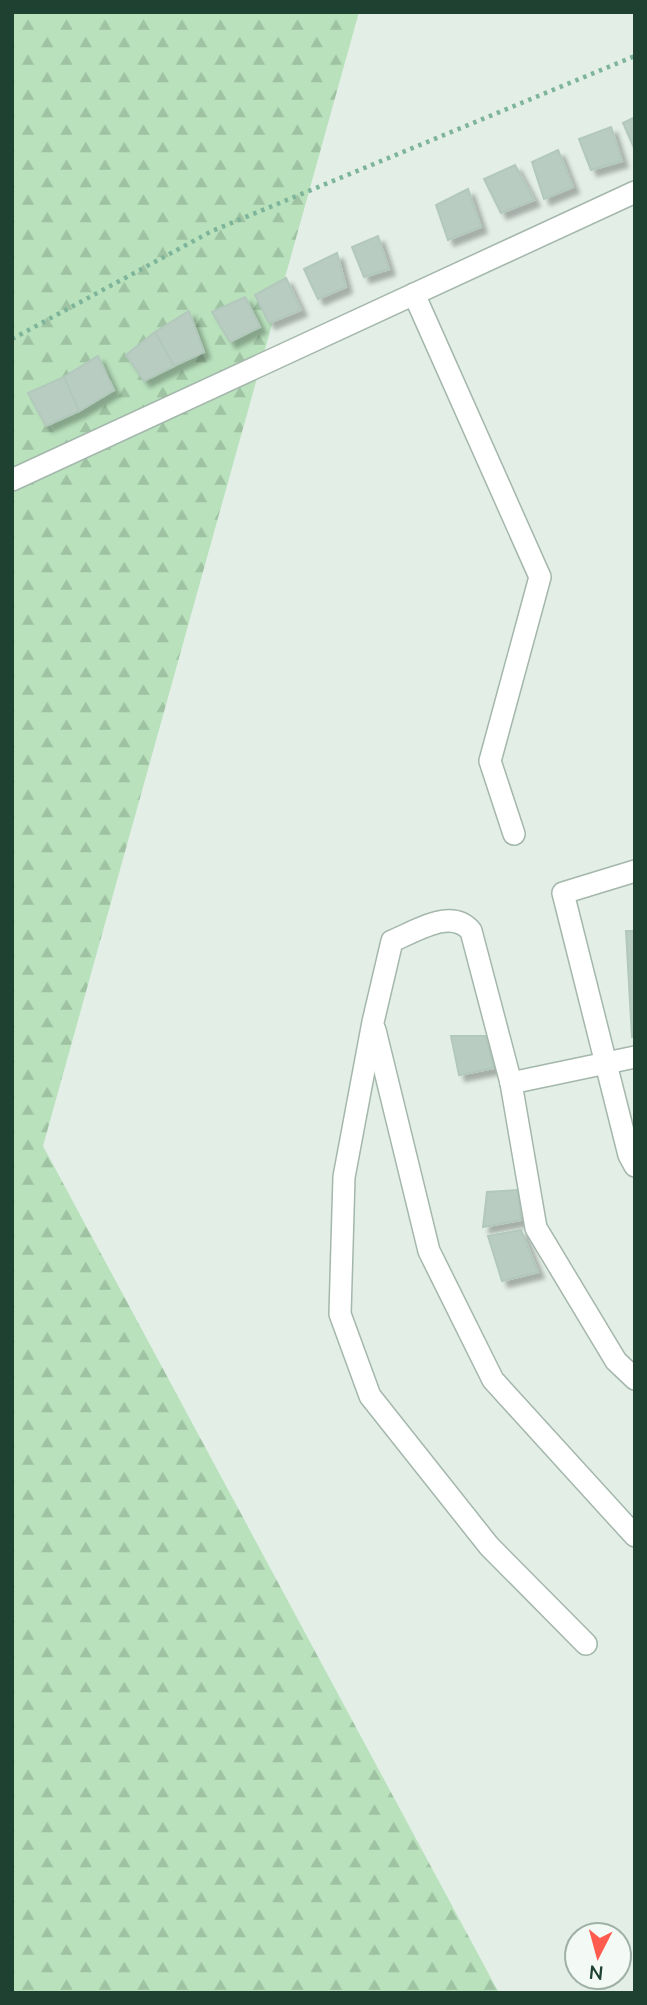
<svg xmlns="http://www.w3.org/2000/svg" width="647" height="2005" viewBox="0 0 647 2005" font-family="Mulish,sans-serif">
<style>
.forest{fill:url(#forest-firs)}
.building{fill:#b9ccc1;stroke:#b3c8bc;stroke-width:2;filter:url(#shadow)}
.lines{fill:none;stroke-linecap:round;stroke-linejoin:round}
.minor-casing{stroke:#a4b7ac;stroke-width:24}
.path{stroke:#7eb59a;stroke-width:4.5;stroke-dasharray:3.5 5;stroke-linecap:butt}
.minor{stroke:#fff;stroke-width:21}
</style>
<defs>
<pattern id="forest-firs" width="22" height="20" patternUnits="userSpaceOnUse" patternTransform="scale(1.75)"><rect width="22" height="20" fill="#b8e1bc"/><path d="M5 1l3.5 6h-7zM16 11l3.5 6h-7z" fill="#9ec2a2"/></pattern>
<filter id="shadow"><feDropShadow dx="6" dy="6" stdDeviation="2" flood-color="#0004"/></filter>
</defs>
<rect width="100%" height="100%" fill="#e2eee6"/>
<path class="forest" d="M12,12H359L43,1146L499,1993H12Z"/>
<g class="building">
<path d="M635,117V150L623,123Z"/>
<path d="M611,127L622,161L591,170L579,139Z"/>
<path d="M558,150L573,187L544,199L532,162Z"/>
<path d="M515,165L534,200L501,213L484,179Z"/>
<path d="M468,189L481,227L448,240L436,205Z"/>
<path d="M378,236L389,269L364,277L352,247Z"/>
<path d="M337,253L346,287L318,299L304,269Z"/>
<path d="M286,278L301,310L269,323L255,295Z"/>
<path d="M245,297L260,327L230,342L212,312Z"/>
<path d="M189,311L204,352L174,366L155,332Z"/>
<path d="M155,332L174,366L144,381L126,355Z"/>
<path d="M98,356L114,390L79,411L64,377Z"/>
<path d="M64,377L79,411L46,426L28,393Z"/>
<path d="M626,931H635V1036L632,1037Z"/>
<path d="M451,1036H486L494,1068L459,1075Z"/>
<path d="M518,1190L521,1220L483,1227L487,1192Z"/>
<path d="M521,1230L538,1272L502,1281L488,1236Z"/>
</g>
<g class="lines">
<defs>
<g id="minor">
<path d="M414,294L540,577L490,761L514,834"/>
<path d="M12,480L635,192"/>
<path d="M635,871L563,893L629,1155L635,1166"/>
<path d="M375,1030L429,1251L493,1380L635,1536"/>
<path d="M511,1083L635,1057"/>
<path d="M586,1644L489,1546L370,1396L340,1314L344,1177L373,1022L392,941C415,932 451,907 471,931L511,1083L536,1228L616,1361L635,1379"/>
</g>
</defs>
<use href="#minor" class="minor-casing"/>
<path class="path" d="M12,339L212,231L635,56"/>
<use href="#minor" class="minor"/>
</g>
<rect width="647" height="2005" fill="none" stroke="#1f4132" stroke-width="28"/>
<g transform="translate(598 1956) rotate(186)"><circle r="33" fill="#f3faf5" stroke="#9eb0a7" stroke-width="2"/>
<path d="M0-5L12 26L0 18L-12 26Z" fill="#ff5b4e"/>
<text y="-10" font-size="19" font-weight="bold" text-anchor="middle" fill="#1f4132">N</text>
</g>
</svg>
